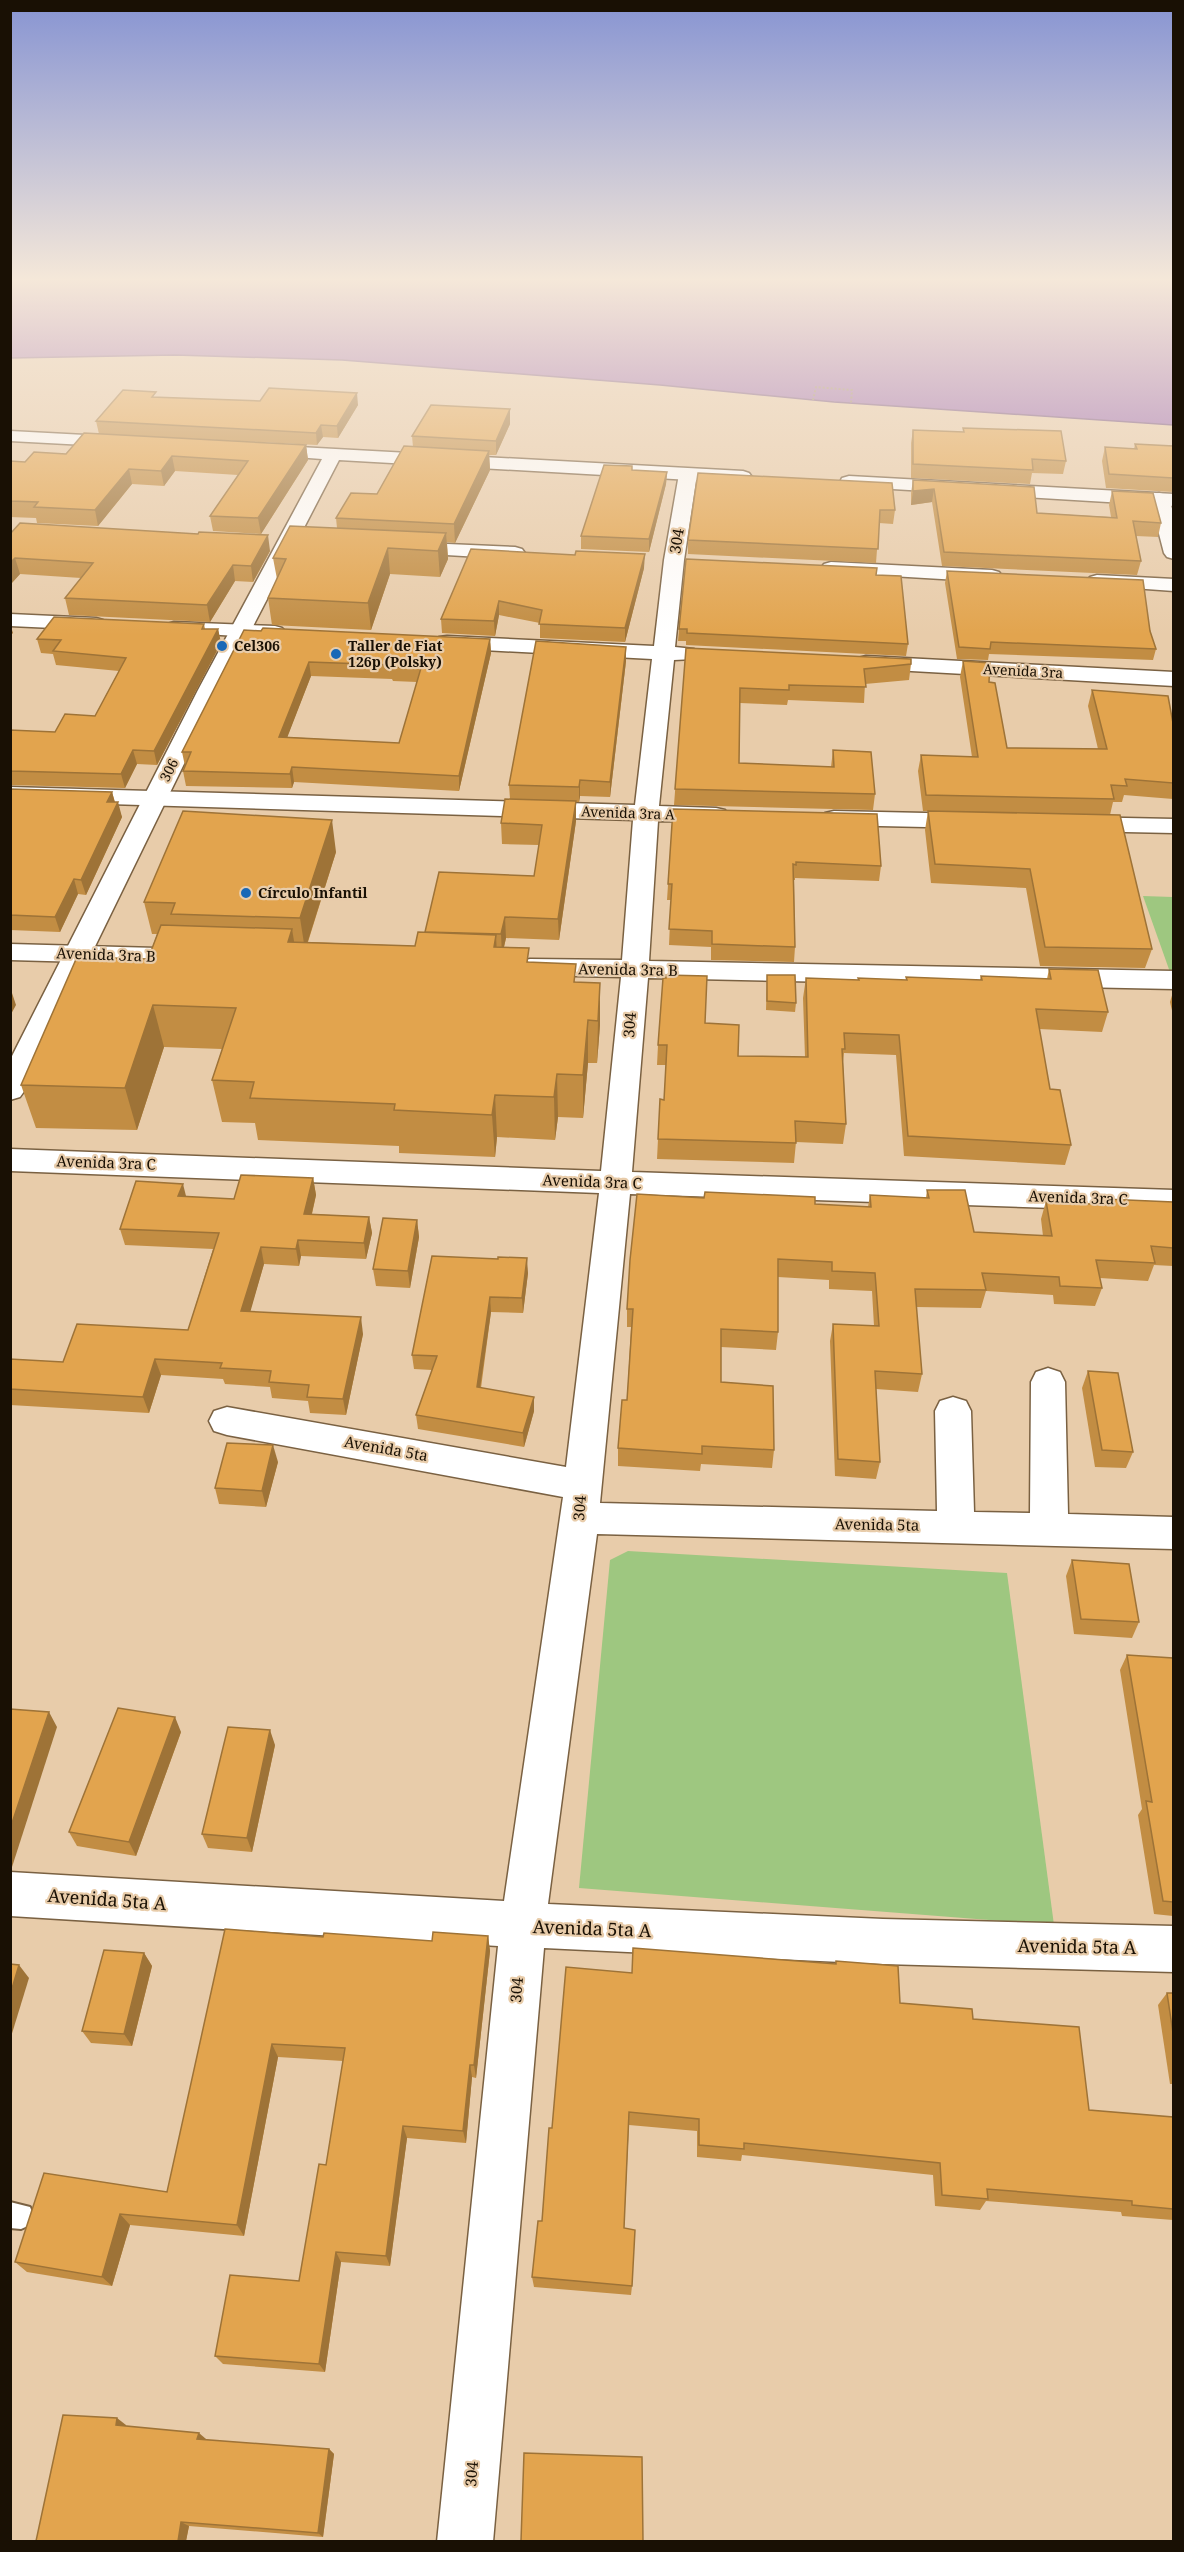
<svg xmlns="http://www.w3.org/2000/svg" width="1184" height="2552" viewBox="0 0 1184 2552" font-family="'Noto Serif',serif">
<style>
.green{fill:#9ec780}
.water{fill:#9664b1;stroke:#704b7d;stroke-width:1.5}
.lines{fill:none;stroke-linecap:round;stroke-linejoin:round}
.lane-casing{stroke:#7a6142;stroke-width:4}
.street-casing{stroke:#7a6142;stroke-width:3}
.secondary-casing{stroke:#7a6142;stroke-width:3}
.path{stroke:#927e65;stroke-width:2;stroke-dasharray:2 2;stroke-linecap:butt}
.lane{fill:#fff;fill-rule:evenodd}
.street{fill:#fff;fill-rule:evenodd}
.secondary{fill:#fff;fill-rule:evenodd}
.wall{fill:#c28d43;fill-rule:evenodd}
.shaded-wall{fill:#9e7337}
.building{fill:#e2a44e;stroke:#9e7337;stroke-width:1.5;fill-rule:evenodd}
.poi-dot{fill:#1968b7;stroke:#e8ccaa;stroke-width:2}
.labels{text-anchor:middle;stroke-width:4.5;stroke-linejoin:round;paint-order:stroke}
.far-poi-label{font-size:14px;font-weight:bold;fill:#191004;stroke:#e8ccaa;text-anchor:start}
.far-street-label{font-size:14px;fill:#191004;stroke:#e8ccaa}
.street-label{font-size:15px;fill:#191004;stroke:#e8ccaa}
.near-street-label{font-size:18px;fill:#191004;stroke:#e8ccaa}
</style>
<rect width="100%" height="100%" fill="#e8ccaa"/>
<g class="green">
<path d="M1143,896L1173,897V975H1171Z"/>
<path d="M628,1551L1007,1573L1054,1925L579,1888L610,1560Z"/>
</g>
<path class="water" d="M11,278H1173V425L834,402L660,385L342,360L175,355L11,358Z"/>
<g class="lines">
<defs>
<path id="lane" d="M10,2202L30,2207L34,2216L30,2225L21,2229L10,2228Z"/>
<g id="street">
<path d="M688,469L694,470L697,474L684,560L675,647L694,649L697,654L694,659L674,660L659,806L716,808L725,810L728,815L725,820L716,822L658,821L649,961L1174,971V989L648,978L632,1172L1174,1190V1212L630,1194L600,1503L937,1511L935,1411L940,1401L953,1397L966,1401L971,1411L974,1512L1030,1513L1031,1382L1036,1372L1048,1368L1060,1372L1065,1382L1068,1514L1174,1517V1549L597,1534L548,1904L883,1919L1174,1926V1972L883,1964L544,1948L493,2542H437L498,1946L10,1916V1872L504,1901L563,1497L227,1435L214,1431L209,1421L214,1411L227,1407L566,1467L599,1193L10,1171V1149L601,1171L621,977L530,975L520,973L516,967L520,961L530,959L622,960L633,820L10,801V787L635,805L652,659L447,648L439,647L436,642L439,637L447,636L654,646L664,560L679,474L682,470Z"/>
<path d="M1159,493L1166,495C1178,513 1174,538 1174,559L1167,557L1164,553L1150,499L1152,495Z"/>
<path d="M402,542L515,547L522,549L525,553L522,557L515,559L395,552L392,548L395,544Z"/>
<path d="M831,562L992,570L999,572L1002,576L999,580L992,582L824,572L821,568L824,564Z"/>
<path d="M1097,575L1174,579V591L1090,585L1087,581L1090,577Z"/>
<path d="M10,614L96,618L103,620L107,624L103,628L96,630L10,626Z"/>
<path d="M174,622L275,626L282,628L286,632L282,636L275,638L167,632L163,628L167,624Z"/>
<path d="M866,656L1174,672V686L858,668L855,663L858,658Z"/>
<path d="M834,811L971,814L980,816L983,821L980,826L971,828L834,825L825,823L822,818L825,813Z"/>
<path d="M1077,817L1174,819V833L1077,831L1068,829L1065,824L1068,819Z"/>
<path d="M10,944L194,949L204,951L208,957L204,963L194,965L10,960Z"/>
</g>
<g id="secondary">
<path d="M10,431L123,437L129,438L132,442L129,446L123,447L10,441Z"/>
<path d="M262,445L743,471L749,473L752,477L749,481L743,483L339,460L220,690L25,1090L20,1097L10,1100V1060L198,690L322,459L256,454L253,450L256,446Z"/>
<path d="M849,476L1174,494V506L842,486L840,482L842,478Z"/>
</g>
</defs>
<use href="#lane" class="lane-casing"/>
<use href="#street" class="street-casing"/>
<use href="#secondary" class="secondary-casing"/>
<path class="path" d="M813,400L816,387L852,390L851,403"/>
<use href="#lane" class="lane"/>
<use href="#street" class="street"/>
<use href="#secondary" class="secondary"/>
</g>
<g class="wall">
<path d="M157,397L358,405L338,438L323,437L317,445L99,434L96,421Z"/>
<path d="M510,424L496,455H489L490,470L455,543L447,542L448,559L440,577L390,574L371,630L272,625L268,598L277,579L273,558L337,528L336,518L377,494L413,447L412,436Z"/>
<path d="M963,428L1066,461L1063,474L1032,473L1030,484L911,478V443L913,430L963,432Z"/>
<path d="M1135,444L1173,446V492L1106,488L1102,461L1105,447L1134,449Z"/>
<path d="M306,445L308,460L261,534L213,531L210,516L238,475L175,471L164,486L132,484L98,526L37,523L36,518L10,517V461L25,462L66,454Z"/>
<path d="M667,472L666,484L649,552L581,549V536Z"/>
<path d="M698,473L895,510L893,524L879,523L876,563L688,554V540Z"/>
<path d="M913,480L1037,513L1111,517L1109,505L1112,491L1161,523L1158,537L1136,536L1141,561L1137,575L942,566L932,502L911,505V493Z"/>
<path d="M10,534L270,551L253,582L235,581L210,622L69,615L65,598L81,578L20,574L10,585Z"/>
<path d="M575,555L644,568L625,642L540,638V623L499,615L495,636L442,633L441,619Z"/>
<path d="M947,571L1150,631L1156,649L1153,660L989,654L988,660L957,659L945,583Z"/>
<path d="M876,575L908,644L906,656L686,645V641H678L679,629Z"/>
<path d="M204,624L205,629H218L221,643L157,765L137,764L125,788L10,785V730L55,732L95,716L119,671L56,665L53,654L41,653L37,639Z"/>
<path d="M244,630L490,639L491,653L459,791L294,782L292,788L186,786L183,771L185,766L182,752ZM311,676L392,679L393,681L417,682L399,743L287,737Z"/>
<path d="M626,647V661L610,797L580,796L579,802H576V821L559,940L506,938L504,947L529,962L576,982L600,1025L597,1063H588L583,1118L558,1117L555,1140L497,1137L495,1157L399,1153V1146L258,1140L255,1123L222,1122L212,1080L222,1049L164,1047L137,1130L36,1128L21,1085L148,959L157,934H152L144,902L336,852L308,942L415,946L425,933L534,876L539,845L502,844L501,823L510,799L509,785Z"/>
<path d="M686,648L911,664L909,680L865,684L864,703L788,700L787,705L740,703L739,763L831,767L833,750L875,794L873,810L674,805Z"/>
<path d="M963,661L989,682L1007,748L1098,749L1088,706L1092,690L1173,723V799L1124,795L1122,802H1113L1110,815L1152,949L1145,968L1040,966L1026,888L931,883L925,830L928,811H923L918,771L921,755L972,757L960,677Z"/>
<path d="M10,789L112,792L115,802L122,817L86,895L78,894L60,932L10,930Z"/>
<path d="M673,809L881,866L879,881L795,878V880H794L795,947L794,962L711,960V947L669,945L671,900H667Z"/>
<path d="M1049,969L1108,1012L1102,1032L1039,1029L1050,1089L1071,1145L1065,1165L904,1156L896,1055L844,1053L843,1062L846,1124L843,1144L796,1142L794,1163L657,1159L658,1139L664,1100L666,1065H657L658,1045L705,1023L738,1056L805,1057L803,998L806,978L858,980H906V977L980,980L981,976L1047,979Z"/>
<path d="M767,975L796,1003L795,1012L766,1010Z"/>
<path d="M1173,992V1015L1170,1002Z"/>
<path d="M313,1178L316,1195L312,1214L369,1217L372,1233L366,1259L301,1256L299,1266L264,1264L250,1311L363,1334L346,1415L310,1413L308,1401L272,1398L270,1387L225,1384L223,1379L161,1375L149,1413L10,1405V1359L63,1362L188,1330L213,1249L125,1245L120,1229L186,1197L234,1199Z"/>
<path d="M927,1190L974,1232L1043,1236L1041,1219L1046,1201L1103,1204L1105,1199L1173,1202V1266L1154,1265L1148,1281L1100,1278L1102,1288L1095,1306L1054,1304L1053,1295L986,1291L981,1308L916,1307L922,1374L918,1392L876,1389L880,1462L876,1479L835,1476L830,1341L833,1324L874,1326L872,1291L829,1289V1280L778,1277V1332L776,1350L721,1347V1382L774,1450L772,1468L701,1464L700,1471L618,1466V1448L627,1400L631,1327H627V1309L815,1204L868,1207L870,1195L926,1198Z"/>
<path d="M417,1220L419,1237L410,1288L376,1286L373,1269Z"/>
<path d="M432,1256L528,1273L523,1313L491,1312L481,1388L534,1397V1411L524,1447L418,1429L416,1415L432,1370L414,1369L412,1355Z"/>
<path d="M1088,1371L1133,1452L1126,1468L1095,1467L1082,1388Z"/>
<path d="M278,1462L266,1507L219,1504L215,1488Z"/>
<path d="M1072,1560L1139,1622L1132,1638L1074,1634L1066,1576Z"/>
<path d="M1127,1655L1173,1663V1916L1154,1914L1138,1815L1142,1809L1120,1670Z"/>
<path d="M181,1732L136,1856L77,1846L69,1832Z"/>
<path d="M275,1745L252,1852L208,1848L202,1834Z"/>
<path d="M488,1936L490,1951L476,2078L472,2077L466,2143L407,2138L390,2266L341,2262L325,2372L223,2364L215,2356L299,2281L326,2165L343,2061L278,2057L244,2236L130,2225L112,2286L27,2272L15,2262L167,2192L323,1937L432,1941Z"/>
<path d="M144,1953L152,1966L132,2046L91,2043L82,2031Z"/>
<path d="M836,1961L900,2003L973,2019L1089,2110L1173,2117V2220L1122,2216L1121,2212L986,2201L980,2210L935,2206L933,2175L742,2155L741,2161L697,2157V2131L629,2125L624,2228L632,2286L631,2295L534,2287L532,2277L542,2221L552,2128L632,1973L835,1964Z"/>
<path d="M1167,1993H1173V2084H1170L1158,2005Z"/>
<path d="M126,2425V2426L206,2440L329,2449L334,2454L323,2537L189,2526L186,2541H36Z"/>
</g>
<g class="shaded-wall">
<path d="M357,393L358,405L338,438L337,426Z"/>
<path d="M510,409V424L496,455V441Z"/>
<path d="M321,425L323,437L317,445L316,433Z"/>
<path d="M306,445L308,460L261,534L258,518Z"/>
<path d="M489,451L490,470L455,543L454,524Z"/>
<path d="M172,456L175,471L164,486L161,471Z"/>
<path d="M129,469L132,484L98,526L95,510Z"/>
<path d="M667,472L666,484L649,552V539Z"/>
<path d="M934,489L932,502L911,505L913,491Z"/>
<path d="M446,533L448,559L440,577L438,551Z"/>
<path d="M268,535L270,551L253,582L251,566Z"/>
<path d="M388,548L390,574L371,630L368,603Z"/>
<path d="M645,554L644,568L625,642V628Z"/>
<path d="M15,558L20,574L10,585V563Z"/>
<path d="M233,565L235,581L210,622L207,605Z"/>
<path d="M499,601V615L495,636L494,621Z"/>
<path d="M10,624L13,633L10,636Z"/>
<path d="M218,629L221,643L157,765L154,751Z"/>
<path d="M490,639L491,653L459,791V776Z"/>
<path d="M626,647V661L610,797V782Z"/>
<path d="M309,662L311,676L282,751L279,737Z"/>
<path d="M133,750L137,764L125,788L121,774Z"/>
<path d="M292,767L294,782L292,788L290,774Z"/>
<path d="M580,780V796L579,802V787Z"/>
<path d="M112,792L116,807L107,802Z"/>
<path d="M576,801V821L559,940L558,919Z"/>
<path d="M118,802L122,817L86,895L81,880Z"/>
<path d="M332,820L336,852L305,950L300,918Z"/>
<path d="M74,879L78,894L60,932L55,917Z"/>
<path d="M505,917L506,938L502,955L501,934Z"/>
<path d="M292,929L299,971L288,942Z"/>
<path d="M496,935L498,977L494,947Z"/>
<path d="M600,983V1025L597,1063L598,1021Z"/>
<path d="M11,990L16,1005L10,1016Z"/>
<path d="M153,1005L164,1047L137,1130L125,1088Z"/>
<path d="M588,1020V1063L583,1118V1075Z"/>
<path d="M557,1074L558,1117L555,1140L554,1097Z"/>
<path d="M495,1095L497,1137L495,1157L492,1115Z"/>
<path d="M313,1178L316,1195L308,1230L304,1214Z"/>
<path d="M183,1184L187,1200L178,1196Z"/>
<path d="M369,1217L372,1233L366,1259L364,1243Z"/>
<path d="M417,1220L419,1237L410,1288L408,1271Z"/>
<path d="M298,1240L301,1256L299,1266L296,1249Z"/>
<path d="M261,1247L264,1264L246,1327L241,1311Z"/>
<path d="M527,1258L528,1273L523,1313L522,1298Z"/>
<path d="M490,1297L491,1312L478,1402L477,1387Z"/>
<path d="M361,1317L363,1334L346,1415L343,1399Z"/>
<path d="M155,1359L161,1375L149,1413L143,1397Z"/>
<path d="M534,1397V1411L524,1447L523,1433Z"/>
<path d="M273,1445L278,1462L266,1507L262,1491Z"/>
<path d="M49,1712L57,1727L12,1867L10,1865V1829Z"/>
<path d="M175,1717L181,1732L136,1856L129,1842Z"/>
<path d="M270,1730L275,1745L252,1852L247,1838Z"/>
<path d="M488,1936L490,1951L476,2078L474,2065Z"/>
<path d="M144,1953L152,1966L132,2046L124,2034Z"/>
<path d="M19,1965L29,1978L10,2040V1995Z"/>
<path d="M272,2044L278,2057L244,2236L237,2225Z"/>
<path d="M470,2065L472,2077L466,2143L463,2131Z"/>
<path d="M403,2126L407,2138L390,2266L386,2256Z"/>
<path d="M120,2214L130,2225L112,2286L102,2277Z"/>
<path d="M336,2252L341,2262L325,2372L319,2364Z"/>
<path d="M117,2418L126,2425L125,2431L116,2425Z"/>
<path d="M199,2433L206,2439L205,2445L197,2439Z"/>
<path d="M329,2449L334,2454L323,2537L318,2533Z"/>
<path d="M181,2522L189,2526L186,2541H178Z"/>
</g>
<g class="building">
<path d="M269,388L357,393L337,426L321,425L316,433L96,421L123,390L156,392L152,397L260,401Z"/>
<path d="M431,405L510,409L496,441L412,436Z"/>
<path d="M963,428L1061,431L1066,461L1032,459L1033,470L913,464V430L964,432Z"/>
<path d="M84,433L306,445L258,518L210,516L248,461L172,456L161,471L129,469L95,510L34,507L38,502L10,501V461L25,462L34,452L66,454Z"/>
<path d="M1135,444L1173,446V478L1109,474L1105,447L1137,449Z"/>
<path d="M404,446L489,451L454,524L336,518L351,493L377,494Z"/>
<path d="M604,465L632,466V470L667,472L649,539L581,536Z"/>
<path d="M698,473L892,483L895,510H880L878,549L688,540Z"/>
<path d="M913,480L1034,487L1037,513L1117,518L1112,491L1153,493L1161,523L1133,521L1141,561L944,552L934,489L913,491Z"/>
<path d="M20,523L198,534L199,532L268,535L251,566L233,565L207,605L65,598L93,563L15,558L10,563V534Z"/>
<path d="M290,526L446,533L438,551L388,548L368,603L268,598L286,559L273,558Z"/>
<path d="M471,549L575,555L576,551L645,554L625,628L539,624L542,610L499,601L494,621L441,619Z"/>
<path d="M686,559L877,568L876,575L901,576L908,644L687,633V629H679Z"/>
<path d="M947,571L1143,580L1150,631L1156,649L991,642L990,649L959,647Z"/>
<path d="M54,617L204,624L202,629H218L154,751L133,750L121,774L10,771V730L55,732L65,714L95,716L126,658L53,651L61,640L37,639Z"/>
<path d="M263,628L490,639L459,776L292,767L290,774L183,771L191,752H182L244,630L261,631ZM309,662L392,665L391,667L421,668L399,743L279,737Z"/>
<path d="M536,641L626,647L610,782L580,780L579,787L509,785Z"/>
<path d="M686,648L911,659V664L864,669L866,687L789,685V690L740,688L739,763L834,767L833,750L871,752L875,794L675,789Z"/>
<path d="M963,661L990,663L989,682L995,683L1007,748L1107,749L1092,690L1168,696L1173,723V783L1125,779L1127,786L1111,785L1114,799L926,795L921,755L978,757Z"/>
<path d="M10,789L112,792L107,802H118L81,880L74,879L55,917L10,915Z"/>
<path d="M505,799L576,801L558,919L505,917L501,934L425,932L439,872L534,876L542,825L501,823Z"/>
<path d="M673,809L877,814L881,866L796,862V865L793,864L795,947L712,944V931L669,929L672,884H668Z"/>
<path d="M183,811L332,820L300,918L171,914L175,903L144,902Z"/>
<path d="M928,811L1120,815L1152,949L1045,947L1030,869L935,864Z"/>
<path d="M161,925L292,929L288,942L415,946L418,932L496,935L494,947L529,948L527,962L576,964L574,982L600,983L598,1021L588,1020L583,1075L557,1074L554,1097L495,1095L492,1115L394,1110L395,1104L250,1098L254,1082L212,1080L236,1008L153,1005L125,1088L21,1085L77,957L148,959Z"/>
<path d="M1049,969L1098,970L1108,1012L1036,1009L1050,1089L1060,1090L1071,1145L908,1136L899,1035L844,1033L845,1049H842L846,1124L795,1121L796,1143L658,1139L660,1099L664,1100L667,1045H658L663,978H666V975L707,976L705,1023L739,1025L738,1056L808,1057L806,978L859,980L858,978L907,980L906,977L982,980L981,976L1051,979Z"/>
<path d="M767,975H795L796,1003L767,1001Z"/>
<path d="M241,1175L313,1178L304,1214L369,1217L364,1243L298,1240L296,1249L261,1247L241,1311L361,1317L343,1399L307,1397L309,1385L269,1382L271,1371L220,1368L222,1363L155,1359L143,1397L10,1389V1359L63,1362L77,1324L188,1330L219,1233L120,1229L136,1181L183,1184L178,1196L234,1199Z"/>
<path d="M927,1190H965L974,1232L1052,1236L1046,1201L1106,1205L1105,1199L1173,1202V1248L1151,1246L1155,1263L1096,1260L1102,1288L1060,1286L1059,1277L982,1273L986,1290L915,1289L922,1374L875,1371L880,1462L838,1459L833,1324L879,1326L875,1273L832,1271V1262L778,1259V1332L721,1329V1382L773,1386L774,1450L702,1446V1454L618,1448L622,1400H627L633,1309H627L630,1260L637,1194L704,1198L705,1192L815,1197V1204L871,1207L870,1195L929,1198Z"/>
<path d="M383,1218L417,1220L408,1271L373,1269Z"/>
<path d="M432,1256L498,1259V1257L527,1258L522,1298L490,1297L477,1387L534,1397L523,1433L416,1415L437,1356L412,1355Z"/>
<path d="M1088,1371L1118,1373L1133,1452L1102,1450Z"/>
<path d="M227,1443L273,1445L262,1491L215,1488Z"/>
<path d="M1072,1560L1129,1564L1139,1622L1081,1619Z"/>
<path d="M1127,1655L1173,1658V1902L1163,1901L1146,1801L1152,1802Z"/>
<path d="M118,1708L175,1717L129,1842L69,1832Z"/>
<path d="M10,1709L49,1712L10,1829Z"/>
<path d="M228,1727L270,1730L247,1838L202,1834Z"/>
<path d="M225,1929L323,1937L324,1933L432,1941L433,1932L488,1936L474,2065H470L463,2131L403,2126L386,2256L336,2252L319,2364L215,2356L230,2275L299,2281L319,2164L326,2165L345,2048L272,2044L237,2225L120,2214L102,2277L15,2262L44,2173L167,2192Z"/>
<path d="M633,1948L836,1964V1961L898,1966L900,2003L972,2009L973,2019L1079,2027L1089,2110L1173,2117V2209L1132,2205V2201L987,2189L988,2199L942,2195L940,2163L744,2143V2149L699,2145V2119L629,2112L624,2228L635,2230L632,2286L532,2277L538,2221H542L549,2128H552L566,1967L632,1973Z"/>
<path d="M104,1950L144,1953L124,2034L82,2031Z"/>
<path d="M10,1964L19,1965L10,1995Z"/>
<path d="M1167,1993H1173V2033Z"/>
<path d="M63,2415L117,2418L116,2425L199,2433L197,2439L329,2449L318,2533L181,2522L178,2541H36Z"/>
<path d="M524,2453L642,2457L643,2541H521Z"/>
</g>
<linearGradient id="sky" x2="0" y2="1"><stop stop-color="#8794d2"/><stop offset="0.44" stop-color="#f5e8d9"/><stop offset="1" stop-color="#f5e8d9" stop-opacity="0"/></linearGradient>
<rect width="1184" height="635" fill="url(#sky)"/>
<g class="poi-dot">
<circle cx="222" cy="646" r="6"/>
<circle cx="336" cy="654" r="6"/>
<circle cx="246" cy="893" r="6"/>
</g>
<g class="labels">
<g class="far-poi-label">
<text x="234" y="651">Cel306</text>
<text x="348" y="651">Taller de Fiat<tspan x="348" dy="16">126p (Polsky)</tspan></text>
<text x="258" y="898">Círculo Infantil</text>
</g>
<g class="far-street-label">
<text transform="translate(1023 671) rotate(3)" y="5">Avenida 3ra</text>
<text transform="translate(169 770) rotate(-64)" y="5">306</text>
<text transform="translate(628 813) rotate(2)" y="5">Avenida 3ra A</text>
</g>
<g class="street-label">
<text transform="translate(677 541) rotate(-81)" y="5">304</text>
<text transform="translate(106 955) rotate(2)" y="5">Avenida 3ra B</text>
<text transform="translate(628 970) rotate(1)" y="5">Avenida 3ra B</text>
<text transform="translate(630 1025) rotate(-85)" y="5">304</text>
<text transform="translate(106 1163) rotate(2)" y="5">Avenida 3ra C</text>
<text transform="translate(592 1182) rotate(2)" y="5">Avenida 3ra C</text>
<text transform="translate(1078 1198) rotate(2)" y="5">Avenida 3ra C</text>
<text transform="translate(386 1449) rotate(10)" y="5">Avenida 5ta</text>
<text transform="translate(580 1508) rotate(-86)" y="5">304</text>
<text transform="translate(877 1525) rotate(1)" y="5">Avenida 5ta</text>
<text transform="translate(517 1990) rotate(-85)" y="5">304</text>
<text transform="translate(472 2474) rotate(-85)" y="5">304</text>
</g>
<g class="near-street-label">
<text transform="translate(107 1900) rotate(4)" y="6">Avenida 5ta A</text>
<text transform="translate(592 1929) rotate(2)" y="6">Avenida 5ta A</text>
<text transform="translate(1077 1947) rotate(1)" y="6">Avenida 5ta A</text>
</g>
</g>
<rect width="1184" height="2552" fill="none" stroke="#191004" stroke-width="24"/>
</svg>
